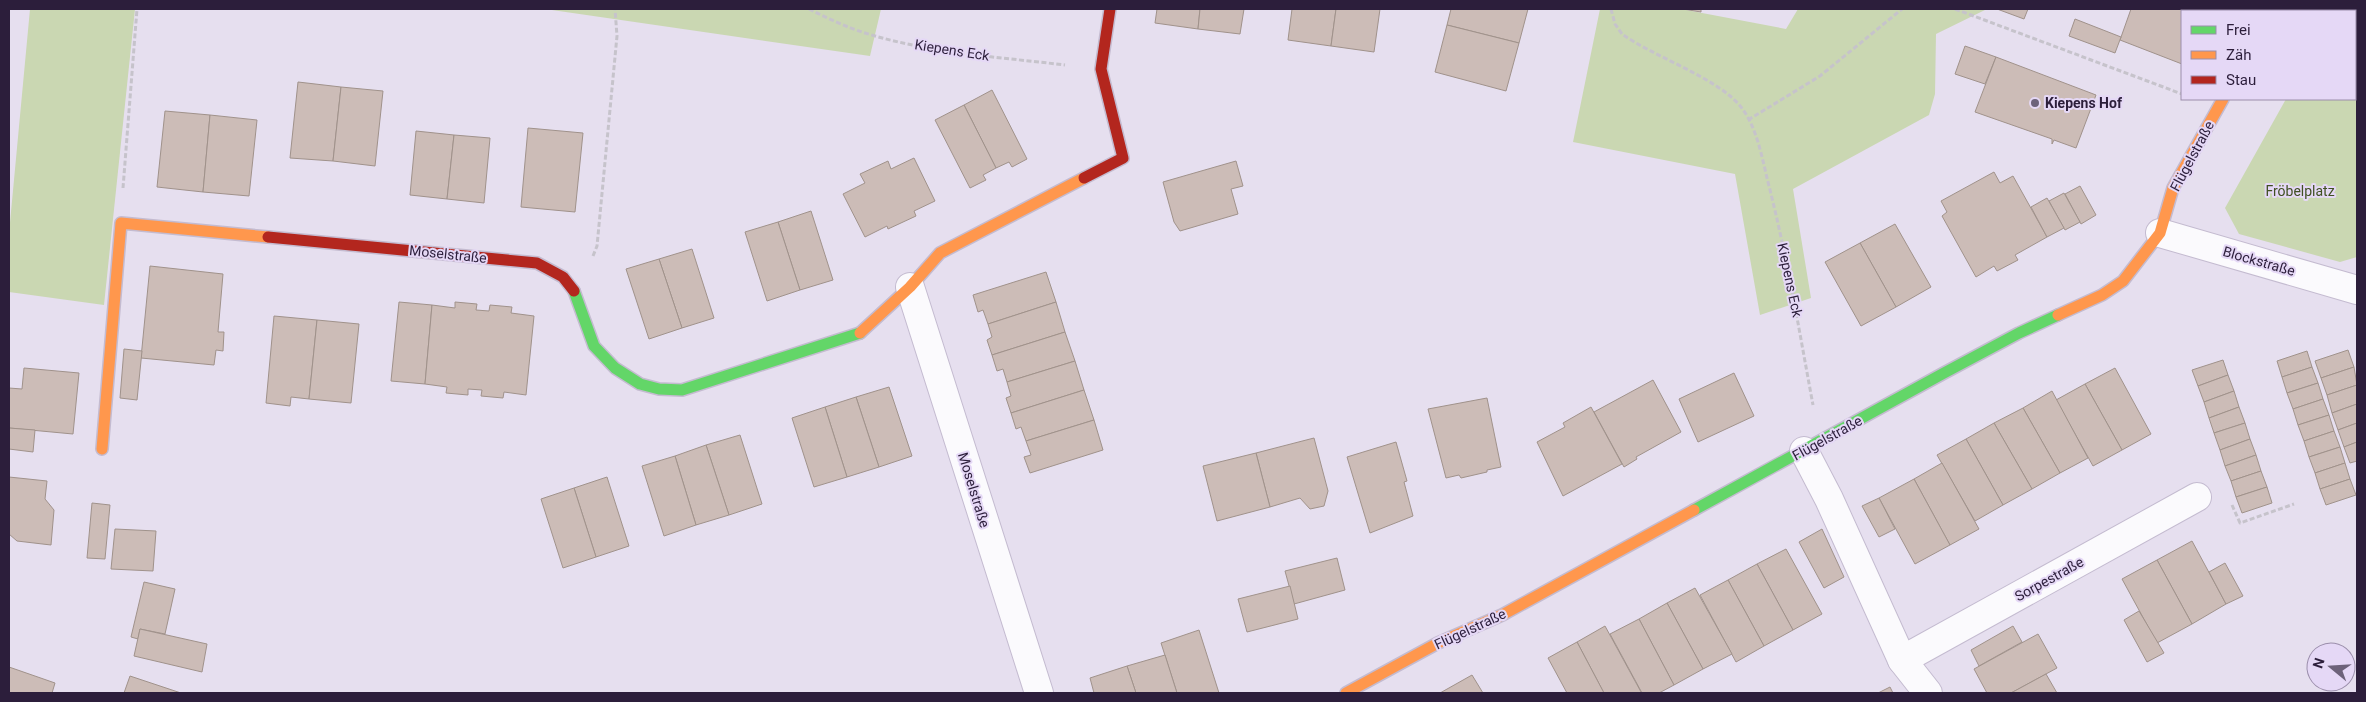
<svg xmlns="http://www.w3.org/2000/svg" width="2366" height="702" viewBox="0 0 2366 702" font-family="Roboto,sans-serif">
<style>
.green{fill:#cad7b2}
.building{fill:#ccbcb7;stroke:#a0928b}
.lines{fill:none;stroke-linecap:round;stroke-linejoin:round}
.street-casing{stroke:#c4bbd0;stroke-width:30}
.fast-casing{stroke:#c4bbd0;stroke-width:14}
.slow-casing{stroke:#c4bbd0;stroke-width:14}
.jam-casing{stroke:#c4bbd0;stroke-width:14}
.path{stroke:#c6c3cb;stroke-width:3;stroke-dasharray:5 2.5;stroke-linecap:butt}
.street{stroke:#fbfafd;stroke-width:28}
.fast{stroke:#63d668;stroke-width:11}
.slow{stroke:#ff974d;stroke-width:11}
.jam{stroke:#b3261e;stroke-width:11}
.poi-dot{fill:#6d627a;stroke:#e5d8f6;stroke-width:2}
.labels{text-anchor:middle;stroke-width:4;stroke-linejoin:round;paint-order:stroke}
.street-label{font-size:14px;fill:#2c1e3b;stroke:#e5d8f6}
.poi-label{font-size:14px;font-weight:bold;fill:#2c1e3b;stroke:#e5d8f6;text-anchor:start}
.park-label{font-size:14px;fill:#405022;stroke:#e5d8f6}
</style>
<rect width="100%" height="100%" fill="#e6dfef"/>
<g class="green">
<path d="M30,9H135L104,305L9,292V233Z"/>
<path d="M545,9H881L870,56Z"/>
<path d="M1600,9H1681L1786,29L1798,9H1987L1936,34L1935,94L1929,115L1793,189L1811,298L1760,315L1735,174L1573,142Z"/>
<path d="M2335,9H2357V257L2340,262L2239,234L2225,208L2286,99H2355V11H2334Z"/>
</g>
<g class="building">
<path d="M1157,9H1200L1198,29L1155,23Z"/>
<path d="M1200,9H1244L1240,34L1198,29Z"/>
<path d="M1292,9H1336L1331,46L1288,40Z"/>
<path d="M1336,9H1380L1374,52L1331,46Z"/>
<path d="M1451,9H1528L1519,43L1447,25Z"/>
<path d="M1683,9H1701V12Z"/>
<path d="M1997,9H2028L2024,19Z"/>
<path d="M2131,9H2216L2215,11H2182V64L2120,40Z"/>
<path d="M2075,19L2121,37L2115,53L2069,36Z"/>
<path d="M1447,25L1519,43L1506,91L1435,72Z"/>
<path d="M1965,46L1996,57L1985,84L1955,74Z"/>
<path d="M1996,57L2096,95L2076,148L2054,140L2052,144V139L1975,112Z"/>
<path d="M298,82L341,87L333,161L290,158Z"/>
<path d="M341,87L383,91L375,166L333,161Z"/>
<path d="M992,90L1027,159L1012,167L1009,162L996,168L964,105Z"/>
<path d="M964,105L996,168L983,175L986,180L970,188L935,120Z"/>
<path d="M165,111L210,115L203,192L157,187Z"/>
<path d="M210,115L257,120L249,196L203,192Z"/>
<path d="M528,128L583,133L575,212L521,207Z"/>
<path d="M416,131L454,135L447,199L410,195Z"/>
<path d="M454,135L490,138L484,203L447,199Z"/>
<path d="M914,158L935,201L914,211L916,216L888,229L887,226L865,237L843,194L865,183L860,174L888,161L891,169Z"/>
<path d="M1236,161L1243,186L1231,189L1238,214L1180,231L1174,222L1163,182Z"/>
<path d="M1994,172L2000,183L2013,176L2047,237L2015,255L2018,260L1997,271L1994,266L1976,277L1942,216L1947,212L1941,201Z"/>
<path d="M2080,186L2096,215L2081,224L2065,194Z"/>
<path d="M2064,193L2080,222L2065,230L2049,201Z"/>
<path d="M2047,198L2064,228L2047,237L2031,207Z"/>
<path d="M811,211L833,280L800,290L778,222Z"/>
<path d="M778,222L800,290L767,301L745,232Z"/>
<path d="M1895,224L1931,287L1896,307L1860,243Z"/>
<path d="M1860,243L1896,307L1861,326L1825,262Z"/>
<path d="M692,249L714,318L682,328L659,259Z"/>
<path d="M659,259L682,328L649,339L626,269Z"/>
<path d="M150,266L223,274L218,332H224L223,351L216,350L214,365L141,358Z"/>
<path d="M1046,272L1056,302L988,324L983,310L978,312L973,295Z"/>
<path d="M399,302L432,305L425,384L391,381Z"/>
<path d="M455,302L477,304L476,310L489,311L490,305L512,307L511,313L534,316L526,395L504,392L503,398L481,396L482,390L468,389V395L446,393L447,387L425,384L432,305L455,308Z"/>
<path d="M1056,302L1065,332L992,355L987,340L992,337L988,324Z"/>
<path d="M274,316L317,320L309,399L291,397L290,406L266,403Z"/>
<path d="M317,320L359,324L351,403L309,399Z"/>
<path d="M1065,332L1075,361L1007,382L1003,369L997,371L992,355Z"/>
<path d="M124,349L142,351L137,400L120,398Z"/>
<path d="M2348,350L2354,367L2321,378L2315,361Z"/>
<path d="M2307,351L2312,367L2282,377L2277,361Z"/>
<path d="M2223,360L2228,375L2198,386L2192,370Z"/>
<path d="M1075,361L1084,390L1011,413L1006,398L1011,396L1007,382Z"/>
<path d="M2312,367L2318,383L2287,393L2282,377Z"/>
<path d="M2354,367L2357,385L2327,395L2321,378Z"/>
<path d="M24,368L79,373L73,434L9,428V388L22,389Z"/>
<path d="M2115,368L2151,434L2122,450L2085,384Z"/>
<path d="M1734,373L1754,416L1698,442L1679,399Z"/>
<path d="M2228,375L2234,391L2204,402L2198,386Z"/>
<path d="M1653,380L1681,432L1636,457L1637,459L1624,467L1594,412Z"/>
<path d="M2318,383L2323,399L2293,409L2287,393Z"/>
<path d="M2085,384L2122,450L2093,466L2056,400Z"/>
<path d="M2357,385V404L2332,413L2327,395Z"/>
<path d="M889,387L912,456L879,467L856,397Z"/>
<path d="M1084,390L1094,420L1026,441L1021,427L1016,429L1011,413Z"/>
<path d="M2052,391L2088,458L2060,473L2023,408Z"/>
<path d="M2234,391L2239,407L2209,418L2204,402Z"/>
<path d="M856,397L879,467L847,477L825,407Z"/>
<path d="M1487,398L1501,467L1487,470V472L1461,478L1459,475L1446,478L1428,409Z"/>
<path d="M2323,399L2329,415L2298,425L2293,409Z"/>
<path d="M2357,404V423L2338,430L2332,413Z"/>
<path d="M825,407L847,477L814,487L792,418Z"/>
<path d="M1591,407L1622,464L1563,496L1537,442L1565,427L1563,423Z"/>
<path d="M2239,407L2245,423L2214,433L2209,418Z"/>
<path d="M2023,408L2060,473L2032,489L1994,423Z"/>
<path d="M2329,415L2334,431L2304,441L2298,425Z"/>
<path d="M1094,420L1103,450L1030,473L1024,457L1031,455L1026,441Z"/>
<path d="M1994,423L2032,489L2003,505L1966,439Z"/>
<path d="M2245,423L2250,439L2220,450L2214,433Z"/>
<path d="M2357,423V442L2344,447L2338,430Z"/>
<path d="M9,428L35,430L33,452L9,449Z"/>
<path d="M2334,431L2340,447L2309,457L2304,441Z"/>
<path d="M740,435L762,504L729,515L706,445Z"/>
<path d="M1314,438L1328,491L1324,506L1310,509L1300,498L1270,507L1256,453Z"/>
<path d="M1966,439L2003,505L1975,521L1937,455Z"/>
<path d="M2250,439L2256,455L2225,466L2220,450Z"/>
<path d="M1396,442L1407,481L1404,482L1413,516L1370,533L1347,457Z"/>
<path d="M2357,442V461L2350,463L2344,447Z"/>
<path d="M706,445L729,515L696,525L675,456Z"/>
<path d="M2340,447L2345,463L2315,473L2309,457Z"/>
<path d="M1256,453L1270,507L1217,521L1203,466Z"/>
<path d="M2256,455L2261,471L2231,481L2225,466Z"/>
<path d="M675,456L696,525L664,536L642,466Z"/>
<path d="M1942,463L1979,529L1950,545L1914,479Z"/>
<path d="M2345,463L2350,479L2320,489L2315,473Z"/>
<path d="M2261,471L2267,487L2236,497L2231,481Z"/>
<path d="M9,477L47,481L45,499L54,510L51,545L17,541L9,534Z"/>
<path d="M607,477L629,546L596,557L574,488Z"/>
<path d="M1914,479L1950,545L1915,564L1879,498Z"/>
<path d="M2350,479L2356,495L2326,505L2320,489Z"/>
<path d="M2267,487L2272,503L2242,513L2236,497Z"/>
<path d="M574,488L596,557L563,568L541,499Z"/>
<path d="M1879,498L1895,529L1879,537L1862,506Z"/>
<path d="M92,503L110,505L105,559L87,558Z"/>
<path d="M115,529L156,531L153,571L111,569Z"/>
<path d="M1822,529L1844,577L1824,588L1799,542Z"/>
<path d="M2192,541L2226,604L2192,624L2157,560Z"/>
<path d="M1786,549L1822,614L1793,630L1757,564Z"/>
<path d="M1337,558L1345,590L1294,604L1285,571Z"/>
<path d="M2157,560L2192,624L2157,643L2122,579Z"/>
<path d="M2225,563L2243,596L2226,604L2209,572Z"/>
<path d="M1757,564L1793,630L1764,646L1728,580Z"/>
<path d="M1728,580L1764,646L1736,662L1700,595Z"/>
<path d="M144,582L175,589L165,634L140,629L138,639L131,637Z"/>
<path d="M1290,586L1298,619L1247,632L1238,599Z"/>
<path d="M1695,588L1732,654L1703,669L1667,603Z"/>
<path d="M1667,603L1703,669L1674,685L1639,619Z"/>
<path d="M2139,611L2164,653L2147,662L2124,620Z"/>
<path d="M1639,619L1674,685L1659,693H1642L1610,634Z"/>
<path d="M1605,626L1641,692L1640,693H1604L1577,642Z"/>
<path d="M2013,626L2022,642L1979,666L1971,650Z"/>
<path d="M140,629L207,644L202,672L134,656Z"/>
<path d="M1199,630L1219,693H1177L1161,643Z"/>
<path d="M2038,634L2057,668L2011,693H1987L1974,669Z"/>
<path d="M1577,642L1604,693H1567L1548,658Z"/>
<path d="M1165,655L1177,693H1136L1127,666Z"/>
<path d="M1127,666L1136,693H1094L1090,678Z"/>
<path d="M9,667L55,683L52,693H9Z"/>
<path d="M2046,674L2057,693H2011Z"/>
<path d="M1472,675L1483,693H1440Z"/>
<path d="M130,676L181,693H124Z"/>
<path d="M1890,687L1893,693H1878Z"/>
</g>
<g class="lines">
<defs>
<g id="street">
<path d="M2273,11L2275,9"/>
<path d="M2160,233L2357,290"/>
<path d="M910,287L1039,693"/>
<path d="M1804,451L1829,499L1902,660L1928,693"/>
<path d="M1902,660L2197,497"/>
</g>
<g id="fast">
<path d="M574,291L594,346L615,368L640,384L659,389L682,390L860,333"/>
<path d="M1694,510L1944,373L2019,333L2058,315"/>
</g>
<g id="slow">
<path d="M2058,315L2102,295L2123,281L2160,233L2173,188L2223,99"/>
<path d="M860,333L910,287L940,253L1084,178"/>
<path d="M102,449L121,223L268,237"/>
<path d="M1346,693L1438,643L1502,615L1694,510"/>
</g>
<g id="jam">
<path d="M1084,178L1123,158L1101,69L1110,9"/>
<path d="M268,237L537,263L563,277L574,291"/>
</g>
</defs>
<use href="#street" class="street-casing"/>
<use href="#fast" class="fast-casing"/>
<use href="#slow" class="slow-casing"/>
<use href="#jam" class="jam-casing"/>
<g class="path">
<path d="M809,9C827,18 846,27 865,33C929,53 999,57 1065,65"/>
<path d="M1611,9L1615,24L1622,34C1654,57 1718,78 1741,107C1757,127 1762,158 1768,182C1787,256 1799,330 1813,405"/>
<path d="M1955,9L2182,94"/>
<path d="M1748,120L1820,76L1902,9"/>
<path d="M123,188L137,9"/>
<path d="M593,256L597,246L617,36L615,9"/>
<path d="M2232,505L2240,523L2294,504"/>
</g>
<use href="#street" class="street"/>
<use href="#fast" class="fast"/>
<use href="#slow" class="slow"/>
<use href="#jam" class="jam"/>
</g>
<circle class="poi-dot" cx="2035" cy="103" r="5"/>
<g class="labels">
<g class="street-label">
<text transform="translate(952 50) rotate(9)" y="5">Kiepens Eck</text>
<text transform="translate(2192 156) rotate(-62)" y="5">Flügelstraße</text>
<text transform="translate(448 254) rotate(6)" y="5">Moselstraße</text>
<text transform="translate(2259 261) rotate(16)" y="5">Blockstraße</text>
<text transform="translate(1790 280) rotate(78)" y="5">Kiepens Eck</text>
<text transform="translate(1827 438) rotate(-29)" y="5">Flügelstraße</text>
<text transform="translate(974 490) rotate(73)" y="5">Moselstraße</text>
<text transform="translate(2049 579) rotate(-29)" y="5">Sorpestraße</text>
<text transform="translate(1470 629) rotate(-25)" y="5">Flügelstraße</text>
</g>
<g class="poi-label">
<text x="2045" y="108">Kiepens Hof</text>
</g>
<g class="park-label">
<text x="2300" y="196">Fröbelplatz</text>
</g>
</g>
<rect width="2366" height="702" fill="none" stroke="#2c1e3b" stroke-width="20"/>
<rect x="2181" y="10" width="175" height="90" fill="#e5d8f6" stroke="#9b8eab"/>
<rect x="2191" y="26" width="25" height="8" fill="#63d668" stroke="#9b8eab"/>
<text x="2226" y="35" font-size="15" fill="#2c1e3b">Frei</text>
<rect x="2191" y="51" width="25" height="8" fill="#ff974d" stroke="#9b8eab"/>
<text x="2226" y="60" font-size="15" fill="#2c1e3b">Zäh</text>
<rect x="2191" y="76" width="25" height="8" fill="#b3261e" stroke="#9b8eab"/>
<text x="2226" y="85" font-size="15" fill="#2c1e3b">Stau</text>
<g transform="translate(2331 667) rotate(288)"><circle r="24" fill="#e5d8f6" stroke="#9b8eab"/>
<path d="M0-4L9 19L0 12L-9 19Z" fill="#6d627a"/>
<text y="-8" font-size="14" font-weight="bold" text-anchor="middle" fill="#2c1e3b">N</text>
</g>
</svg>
